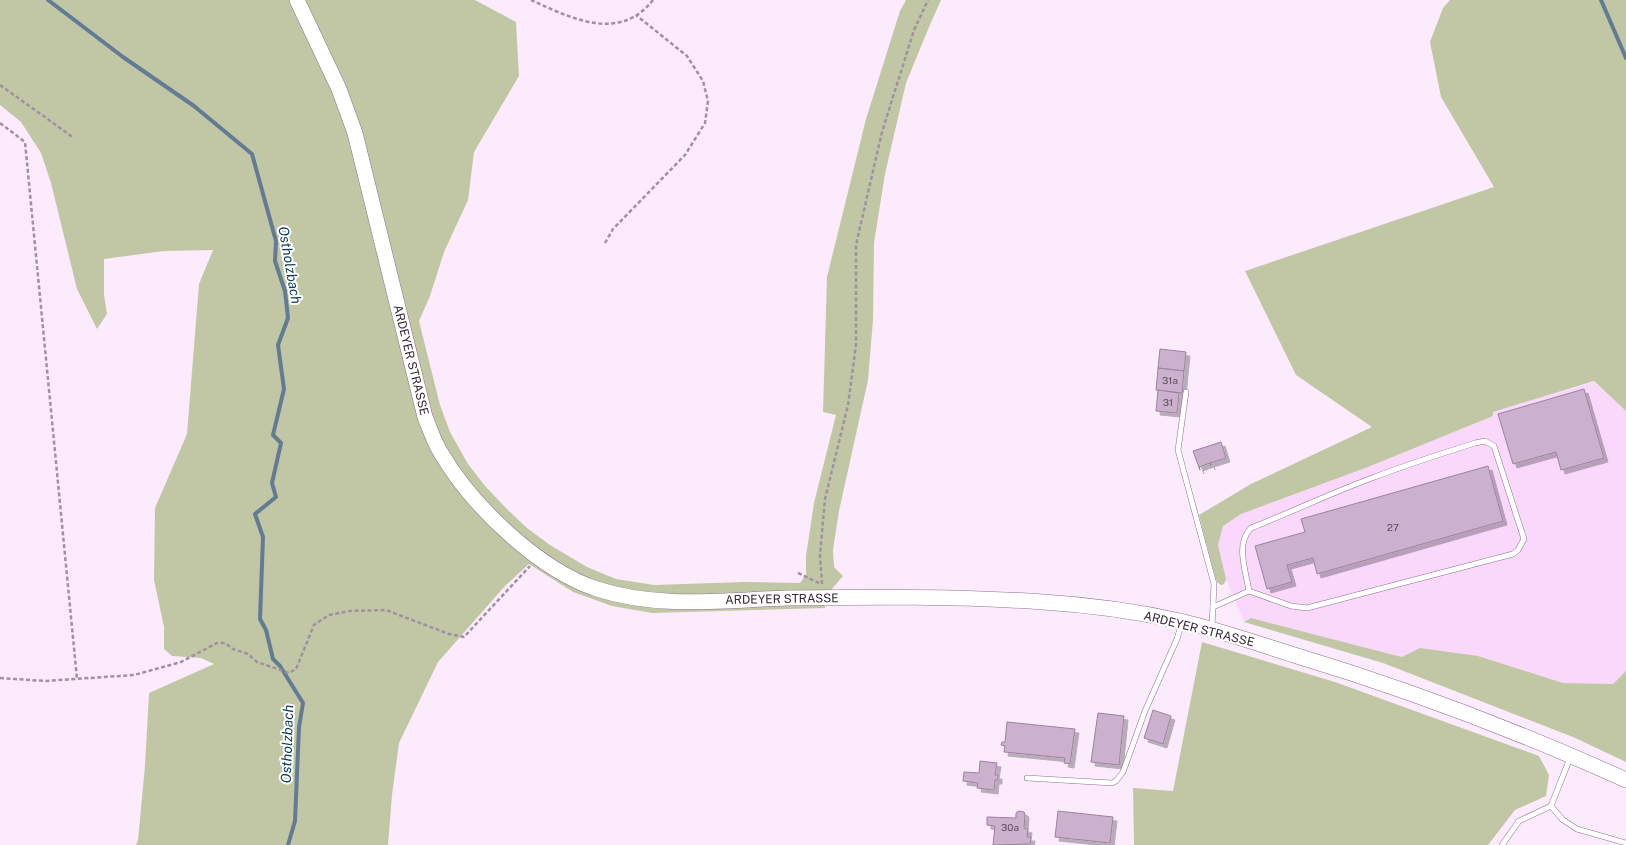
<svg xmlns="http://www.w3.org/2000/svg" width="1626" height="845" viewBox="0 0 1626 845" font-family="'Public Sans',sans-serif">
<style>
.built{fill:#f9d8fc}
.green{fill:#c1c7a4}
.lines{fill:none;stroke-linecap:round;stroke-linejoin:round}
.stream{stroke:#637b95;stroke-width:4}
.building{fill:#ccb1ce;stroke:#9b829d;filter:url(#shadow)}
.lane-casing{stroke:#8c738d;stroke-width:6}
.secondary-casing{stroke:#8c738d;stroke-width:16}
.path{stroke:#a091a1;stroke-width:2.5;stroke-dasharray:4 2.5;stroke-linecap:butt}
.lane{stroke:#fff;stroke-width:5}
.secondary{stroke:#fff;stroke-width:15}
.labels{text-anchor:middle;stroke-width:4;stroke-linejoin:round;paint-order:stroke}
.number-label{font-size:10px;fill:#594a5a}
.street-label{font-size:12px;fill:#332834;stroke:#fff}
.water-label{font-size:14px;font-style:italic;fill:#0d3c5c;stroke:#fff}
</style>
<defs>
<filter id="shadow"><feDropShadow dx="4" dy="4" stdDeviation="0" flood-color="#0004"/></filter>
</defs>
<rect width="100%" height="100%" fill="#fcebfd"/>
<path class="built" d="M1594,382L1626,411V671L1613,684L1563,683L1478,656L1403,657L1251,618L1244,622L1226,579L1218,545L1223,526L1241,514L1368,467L1493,416L1492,412Z"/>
<g class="green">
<path d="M0,0H475L516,22L519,76L474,152L468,200L444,252L430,296L419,321L440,405L450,432L468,464L485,486L507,509L527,528L550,545L587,567L616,579L654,585L744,582L800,583L806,574V556L814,503L836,415L823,412L827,277L866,119L900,11L906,0H941L929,27L906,83L885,174L874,243L873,320L868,380L839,511L833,550L834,567L843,576L824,598L825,608L652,613L612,606L573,592L529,564L505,586L438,662L399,743L392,795L388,845H136L138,840L145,766L149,693L214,664L201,658L172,656L164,649V627L154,580L155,508L187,434L199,284L213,250L164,251L104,259V295L107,314L97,329L77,289L51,183L41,153L21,122L0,105Z"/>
<path d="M1450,0H1626V411L1594,381L1493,412V416L1368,467L1241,514L1223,526L1218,545L1226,579L1224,584L1221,585L1217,582L1215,576L1199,515L1251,484L1372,427L1296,375L1245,271L1494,187L1441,97L1430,42L1443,8Z"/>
<path d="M1251,618L1402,657L1420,648L1478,656L1563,683L1613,684L1626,671V762L1573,737L1383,663L1244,622Z"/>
<path d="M1202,642L1335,682L1539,756L1549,775L1546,796L1515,810L1488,845H1134L1133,788L1173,791Z"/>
</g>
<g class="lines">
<g class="stream">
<path d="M48,0L123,57L194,106L252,154L276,241L275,261L285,291L288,318L278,345L284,389L273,435L281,443L272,483L276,497L255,514L263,537L260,619L266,630L273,659L280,666L303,703L299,727L295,821L288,845"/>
<path d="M1601,0L1626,58"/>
</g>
</g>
<g class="building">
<path d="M1160,349L1186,352L1184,371L1158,368Z"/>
<path d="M1158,368L1184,371L1182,393L1156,390Z"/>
<path d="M1584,389L1604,458L1561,470L1556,452L1513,464L1498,414Z"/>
<path d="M1158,390L1179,393L1177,413L1156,411Z"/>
<path d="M1221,442L1226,458L1210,463L1211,466L1210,463L1199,467L1200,470L1193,451Z"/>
<path d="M1488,466L1503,521L1317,574L1313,558L1287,565L1292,582L1267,589L1255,546L1305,532L1301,519Z"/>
<path d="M1153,710L1171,716L1163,744L1144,738Z"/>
<path d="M1098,713L1124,716L1119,765L1091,762Z"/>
<path d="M1007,722L1075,729L1070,764L1064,763L1065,758L1004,752L1005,746L1001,745L1002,742H1005Z"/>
<path d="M980,761L997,763L995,775H998V780H995L994,790L977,788L978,783L963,781L964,772L979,773Z"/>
<path d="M1019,811L1024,812L1025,814L1024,828L1028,829L1027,837H1031L1030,844L993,845L995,826L987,825V817L1016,818V813Z"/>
<path d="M1058,811L1113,817L1110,843L1055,837Z"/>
</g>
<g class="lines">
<defs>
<g id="lane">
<path d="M1186,392L1178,450L1214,584L1212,627"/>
<path d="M1213,607L1249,591C1246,571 1235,544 1251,528C1292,512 1331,493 1372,478C1406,465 1440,454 1475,443L1485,441L1494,446L1524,539L1518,550L1513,554L1307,608L1291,606L1249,591"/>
<path d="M1570,758L1551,806L1563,820L1577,829L1626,843"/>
<path d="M1027,778L1112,783L1116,781L1123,772L1145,711L1177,639L1182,622"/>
<path d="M1502,845L1519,821L1551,806"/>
</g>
<path id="secondary" d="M297,0L339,89L355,133L425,417C430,429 434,442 441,453C472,506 539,570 597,589C658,609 725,600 787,598C872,597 958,596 1043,602C1090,605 1135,611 1180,621C1219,630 1256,643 1294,655C1407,689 1518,731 1626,780"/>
</defs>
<use href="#lane" class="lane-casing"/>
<use href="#secondary" class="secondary-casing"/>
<g class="path">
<path d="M531,0C571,18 619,43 653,0"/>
<path d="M0,85L74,138"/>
<path d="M0,123L25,142L77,679"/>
<path d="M605,243L613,229L685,155L705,123L708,101L703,81L687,56L636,15"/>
<path d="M798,573L819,583"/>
<path d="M822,584L820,555L825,499L848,405L856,345V245L882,132L914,30L928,0"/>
<path d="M0,678L45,681L134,675L181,662L217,643H225L233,649L248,654L257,662L289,673L296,669L314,625L329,615L350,611L386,610L449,634L464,637L530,566"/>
</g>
<use href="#lane" class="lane"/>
<use href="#secondary" class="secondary"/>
</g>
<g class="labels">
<g class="number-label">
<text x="1170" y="384">31a</text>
<text x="1168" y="406">31</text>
<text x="1393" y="531">27</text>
<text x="1010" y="831">30a</text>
</g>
<g class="street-label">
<text transform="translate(411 360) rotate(76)" y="4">ARDEYER STRASSE</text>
<text transform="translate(782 599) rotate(-1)" y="4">ARDEYER STRASSE</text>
<text transform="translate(1199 629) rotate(14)" y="4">ARDEYER STRASSE</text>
</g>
<g class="water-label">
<text transform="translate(290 265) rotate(80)" y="5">Ostholzbach</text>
<text transform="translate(287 744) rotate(-88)" y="5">Ostholzbach</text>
</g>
</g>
</svg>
